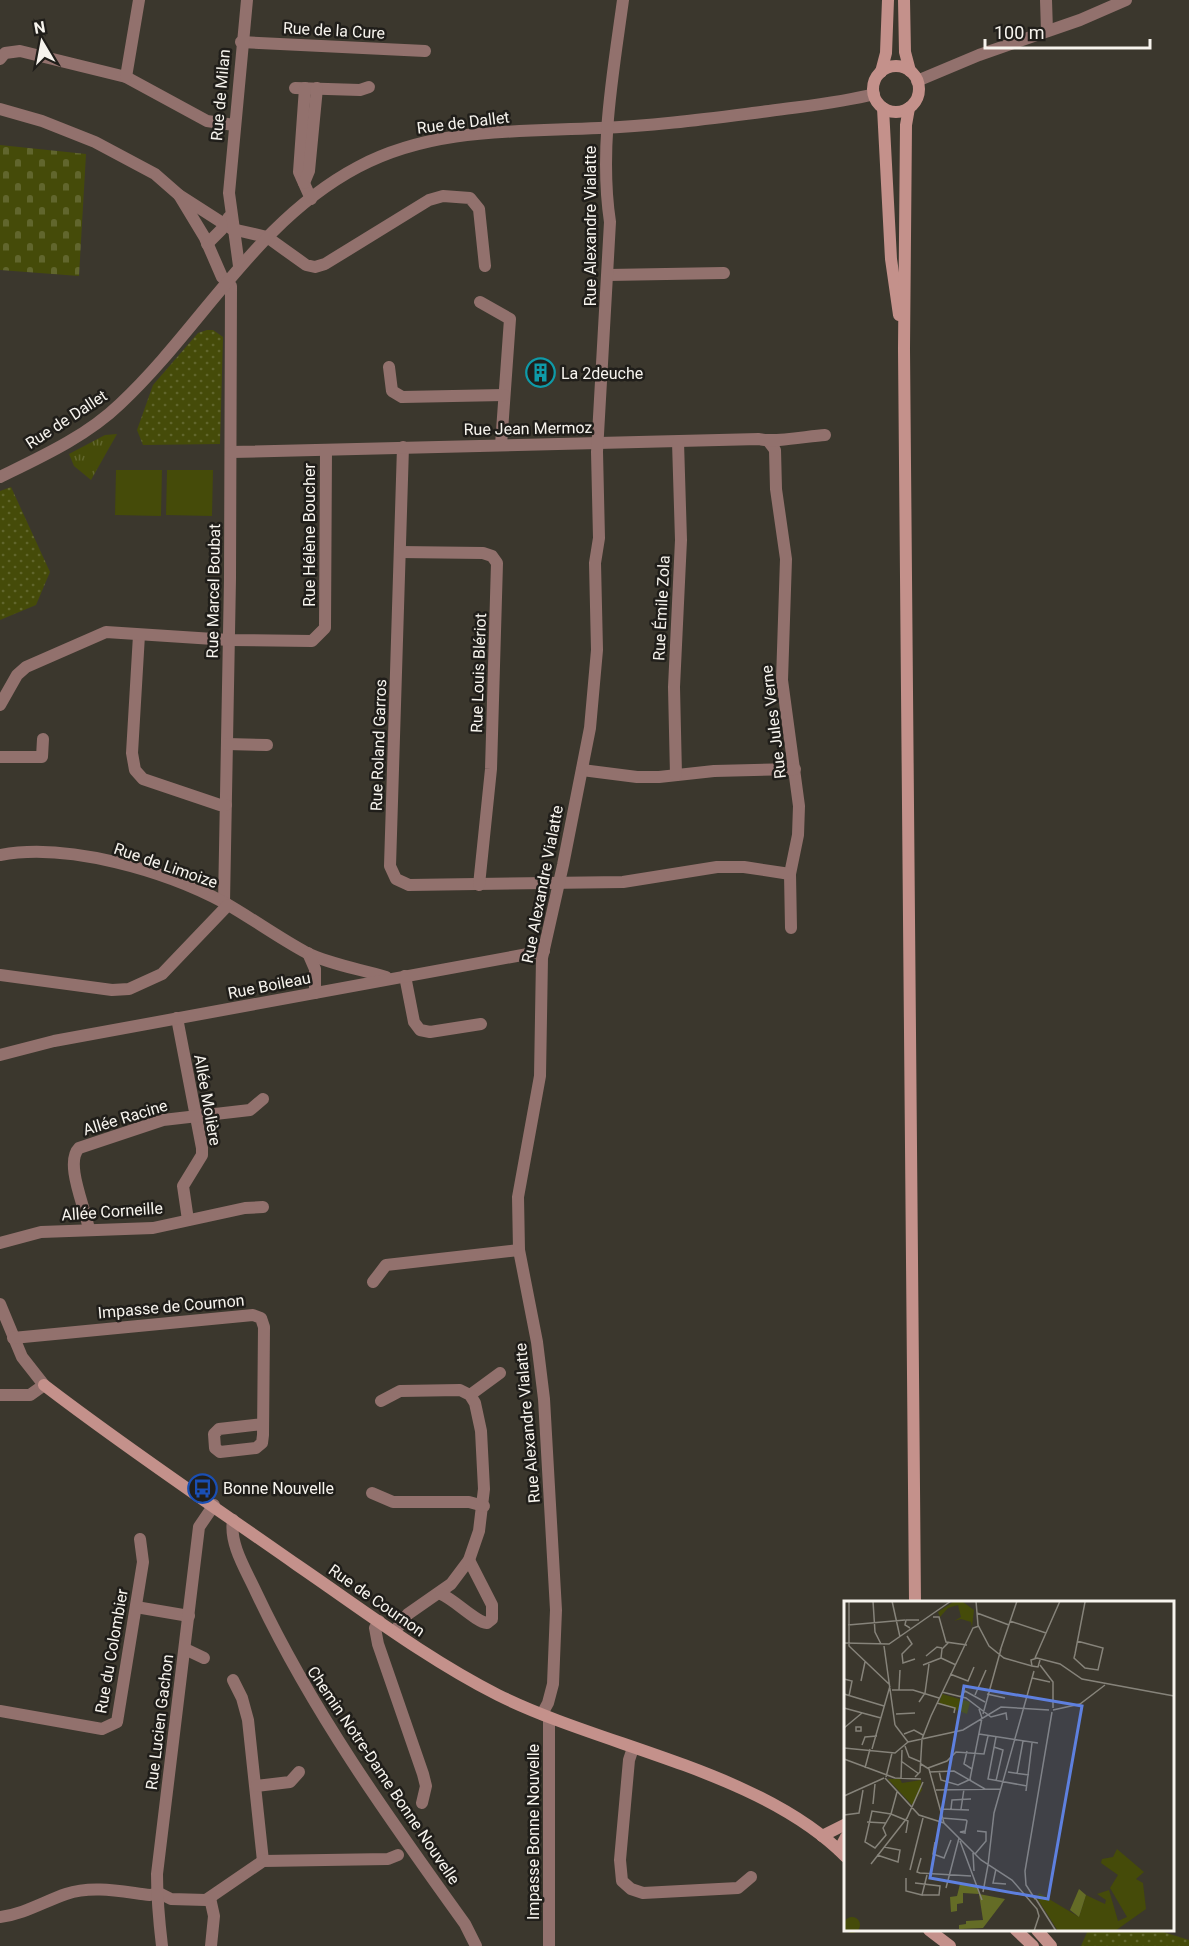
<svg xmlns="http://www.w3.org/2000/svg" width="1189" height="1946" viewBox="0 0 1189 1946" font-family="Roboto,sans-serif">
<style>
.grass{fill:url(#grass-dots)}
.cemetery{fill:url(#cemetery-stones)}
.park{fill:url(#park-tufts)}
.pitch{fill:#454b09}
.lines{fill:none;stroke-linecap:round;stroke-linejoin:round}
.street{stroke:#92716d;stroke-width:12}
.secondary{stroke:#c4918b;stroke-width:12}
.labels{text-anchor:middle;stroke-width:5;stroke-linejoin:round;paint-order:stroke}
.street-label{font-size:16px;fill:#f7f4ee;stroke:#201e1a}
.poi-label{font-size:16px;fill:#f7f4ee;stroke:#201e1a;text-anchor:start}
.inset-road{fill:none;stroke:#86837a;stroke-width:1.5}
.view{fill:#5e80df;fill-opacity:0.15;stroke:#5e80df;stroke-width:3}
.inset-edge{fill:none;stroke:#f7f4ee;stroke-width:3}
</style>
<defs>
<pattern id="grass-dots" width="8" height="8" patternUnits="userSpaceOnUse" patternTransform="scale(1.5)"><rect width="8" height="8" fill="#454b09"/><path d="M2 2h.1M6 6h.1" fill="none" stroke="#61662d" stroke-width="1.8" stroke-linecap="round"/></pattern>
<pattern id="cemetery-stones" width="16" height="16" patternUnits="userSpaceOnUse" patternTransform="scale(1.5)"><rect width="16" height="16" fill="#454b09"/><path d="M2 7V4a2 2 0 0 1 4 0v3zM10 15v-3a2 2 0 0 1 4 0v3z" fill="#61662d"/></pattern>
<pattern id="park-tufts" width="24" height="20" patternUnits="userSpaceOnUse" patternTransform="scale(1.5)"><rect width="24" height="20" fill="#454b09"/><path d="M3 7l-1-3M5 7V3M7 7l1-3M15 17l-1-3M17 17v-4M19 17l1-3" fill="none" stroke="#61662d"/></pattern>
</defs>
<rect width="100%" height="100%" fill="#3b372d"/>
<g class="grass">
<path d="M207,330H213L223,337L220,444L143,445L137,430L153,385L198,333Z"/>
<path d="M11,487L50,572L36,605L0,620V491Z"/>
<path d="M1088,1930H1157L1189,1940V1946H1081Z"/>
</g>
<path class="cemetery" d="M0,145L86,154L79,276L0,270Z"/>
<path class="park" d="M117,434L91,480L74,466L69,454L105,435Z"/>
<g class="pitch">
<path d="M116,470H162L161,516L115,515Z"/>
<path d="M167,470H213L212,516L166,515Z"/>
</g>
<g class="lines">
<g class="street">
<path d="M1046,0L1047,31"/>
<path d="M241,42L425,51"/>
<path d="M0,59L5,53L20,51L126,77L207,121L234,125"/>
<path d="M126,77L139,0"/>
<path d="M917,81L979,55L1080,20L1126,0"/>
<path d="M295,88L360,90L369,87"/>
<path d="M305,88L299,172L311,199"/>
<path d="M0,109L42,121L95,142L155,174L179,195L232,229L267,237L306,265L315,267L325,264L429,200L443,196L470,198L479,209L485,266"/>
<path d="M304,183L309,171L317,88"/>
<path d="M179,195L205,238L222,277L231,286L230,579L224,903"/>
<path d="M207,244L221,230L229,217"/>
<path d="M239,266L229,193L247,0"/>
<path d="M608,275L724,273"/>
<path d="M480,302L510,319L501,445"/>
<path d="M389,367L392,391L402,397L504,395"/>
<path d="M769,442L775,450L776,489L786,559L782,680L799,806L798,835L790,874L791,928"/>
<path d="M403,447L390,866L396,879L409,885L623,882L717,867H744L790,874"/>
<path d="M231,452L759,439C773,443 808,436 825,435"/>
<path d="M0,477C41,457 87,436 120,404C202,327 256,221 358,167C433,127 517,132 599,128C656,126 713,118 769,111C804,106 840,103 874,94"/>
<path d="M400,552L483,553L492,556L497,563L491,769L479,885"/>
<path d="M139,635L132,753L135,770L143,779L220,805H226"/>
<path d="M0,705L17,675L26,667L106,632L229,640L312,641L325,628L326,450"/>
<path d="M227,744L267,745"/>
<path d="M0,757H42L43,739"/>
<path d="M582,770L637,777H659L714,771L795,769"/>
<path d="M676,775L674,687L681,540L678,442"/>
<path d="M0,855C67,842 166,871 225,903C253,919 279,938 307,953C332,965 360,969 386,977"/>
<path d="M308,953L315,969V993"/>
<path d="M0,975L112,990L129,989L162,974L228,905"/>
<path d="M405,976L414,1022L420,1030L430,1032L481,1024"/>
<path d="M177,1018L202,1148V1155L183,1186L188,1220"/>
<path d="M0,1055L54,1041L544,951"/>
<path d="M89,1230C86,1209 64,1163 79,1148L163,1120L250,1110L263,1099"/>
<path d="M0,1243L41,1232L153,1228L245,1208L263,1207"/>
<path d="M373,1282L386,1265L519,1250"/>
<path d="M0,1304L22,1357L44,1385L30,1395H0"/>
<path d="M13,1338L253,1315L261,1318L264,1327L263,1435L262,1443L256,1448L220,1452L215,1448L214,1434L219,1429L263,1424"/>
<path d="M470,1395L500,1373"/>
<path d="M381,1401L400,1391L460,1390L470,1395L475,1403L481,1431L484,1489L479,1531L469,1560L451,1584L408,1614L395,1631"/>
<path d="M372,1493L393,1502H469L484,1506"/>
<path d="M233,1520C229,1544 246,1570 256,1592C312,1711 388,1817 465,1924L476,1946"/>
<path d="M441,1594C455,1600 476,1622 487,1623L492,1619V1605L469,1560"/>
<path d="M136,1607L189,1616"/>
<path d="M379,1621L375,1628L378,1644L423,1774L426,1786L422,1803"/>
<path d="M185,1649L204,1658"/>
<path d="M233,1680L242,1698L248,1720L263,1861"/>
<path d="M0,1711L102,1729L117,1722L143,1562L140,1539"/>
<path d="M542,1714L548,1703L553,1684L556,1610L544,1399L537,1342L519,1250L518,1197L540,1076L542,958L563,865L590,728L597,650L595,563L599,538L597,452L610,222C599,148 613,74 623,0"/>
<path d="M549,1718V1946"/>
<path d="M633,1748L629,1760L620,1860L622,1881L631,1889L643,1893L738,1888L751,1877"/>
<path d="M256,1786L290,1782L299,1772"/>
<path d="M210,1898L214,1916L211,1946"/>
<path d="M0,1917C24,1914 43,1902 66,1894C93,1885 123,1892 150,1895L159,1893L171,1899L206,1900L263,1861L388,1859L398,1855"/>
<path d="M162,1946C159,1921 157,1898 157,1874L199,1527L214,1505"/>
</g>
<g class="secondary">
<path d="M904,0L905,52L910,71"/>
<circle cx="896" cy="89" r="23"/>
<path d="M881,72L886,53L888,0"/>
<path d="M883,108L891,259L899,315"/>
<path d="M909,108L906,125L904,349L915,1602"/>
<path d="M44,1385C126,1448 213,1506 297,1565C363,1610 427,1659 498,1695C605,1748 761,1771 846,1857"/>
<path d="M822,1836L846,1824"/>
<path d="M839,1850L846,1837"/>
<path d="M929,1930L950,1946"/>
<path d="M1016,1930L1033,1946"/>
<path d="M1037,1930L1051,1946"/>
</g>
</g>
<defs>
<symbol id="building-ring" viewBox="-11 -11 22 22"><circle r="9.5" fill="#201e1a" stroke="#0f9aa8" stroke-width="1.5"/><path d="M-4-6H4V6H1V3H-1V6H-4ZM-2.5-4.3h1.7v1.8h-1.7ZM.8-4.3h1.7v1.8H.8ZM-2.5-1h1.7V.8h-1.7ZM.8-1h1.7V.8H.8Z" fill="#0f9aa8"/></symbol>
<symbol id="bus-ring" viewBox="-11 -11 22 22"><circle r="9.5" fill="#201e1a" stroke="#1a4fb4" stroke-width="1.5"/><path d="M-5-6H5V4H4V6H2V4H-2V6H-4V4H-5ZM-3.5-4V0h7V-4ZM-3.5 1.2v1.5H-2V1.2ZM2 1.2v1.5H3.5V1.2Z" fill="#1a4fb4"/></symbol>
</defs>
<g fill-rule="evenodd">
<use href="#building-ring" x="524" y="356" width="33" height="33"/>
<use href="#bus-ring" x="186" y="1472" width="33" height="33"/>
</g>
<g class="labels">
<g class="street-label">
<text transform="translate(334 30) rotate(3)" y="6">Rue de la Cure</text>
<text transform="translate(220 95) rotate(-85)" y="6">Rue de Milan</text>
<text transform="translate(463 122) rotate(-7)" y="6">Rue de Dallet</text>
<text transform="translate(590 226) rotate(-90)" y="6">Rue Alexandre Vialatte</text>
<text transform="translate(66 419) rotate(-33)" y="6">Rue de Dallet</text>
<text transform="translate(528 428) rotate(-1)" y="6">Rue Jean Mermoz</text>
<text transform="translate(309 535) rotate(-90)" y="6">Rue Hélène Boucher</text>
<text transform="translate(213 591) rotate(-89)" y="6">Rue Marcel Boubat</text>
<text transform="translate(661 608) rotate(-87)" y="6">Rue Émile Zola</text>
<text transform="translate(478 673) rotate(-88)" y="6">Rue Louis Blériot</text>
<text transform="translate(773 722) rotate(-97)" y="6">Rue Jules Verne</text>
<text transform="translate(378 745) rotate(-88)" y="6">Rue Roland Garros</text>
<text transform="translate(166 865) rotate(19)" y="6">Rue de Limoize</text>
<text transform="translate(542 884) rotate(-79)" y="6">Rue Alexandre Vialatte</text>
<text transform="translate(269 985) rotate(-11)" y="6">Rue Boileau</text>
<text transform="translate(208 1100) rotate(80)" y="6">Allée Molière</text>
<text transform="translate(125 1117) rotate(-17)" y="6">Allée Racine</text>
<text transform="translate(112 1211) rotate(-4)" y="6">Allée Corneille</text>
<text transform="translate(171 1306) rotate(-5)" y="6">Impasse de Cournon</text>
<text transform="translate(527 1423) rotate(-95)" y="6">Rue Alexandre Vialatte</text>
<text transform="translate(377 1600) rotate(35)" y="6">Rue de Cournon</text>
<text transform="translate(111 1651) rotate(-80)" y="6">Rue du Colombier</text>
<text transform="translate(159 1722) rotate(-83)" y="6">Rue Lucien Gachon</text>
<text transform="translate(384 1775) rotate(56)" y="6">Chemin Notre-Dame Bonne Nouvelle</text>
<text transform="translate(533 1832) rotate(-90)" y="6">Impasse Bonne Nouvelle</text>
</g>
<g class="poi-label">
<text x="561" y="379">La 2deuche</text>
<text x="223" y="1494">Bonne Nouvelle</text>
</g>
</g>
<g transform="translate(844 1601)">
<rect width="330" height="330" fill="#3b372d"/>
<path d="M109,1H119L130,9L128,26L127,21L117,18L110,20L117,16L114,4L104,7L96,16L94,11ZM273,248L300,271L292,278L299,282L302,308L271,330H214L193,297L195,292L235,316L242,294L261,303L262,299L253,293L265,289L274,320L283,316L266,287L274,274L257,262L258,258L269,256ZM0 324a8 8 0 1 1 16 0a8 8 0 1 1-16 0Z" fill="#454b09"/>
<path d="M116,283L133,286L135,293L161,298L139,327L115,328V324L122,323V320L139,319L135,293L119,292V302L113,303V310L107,311L106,296L113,295ZM235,288L242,294L235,316L226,309Z" fill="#646c26"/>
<path d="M98,93L126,101L123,113L95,102Z" fill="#454b09"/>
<path d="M44,178H56L58,182L77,179L78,189L68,204Z" fill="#454b09"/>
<path class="inset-road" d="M5,0V45L46,84M29,0L31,31L37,43M48,0L56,36M132,0L134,24L145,45L160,57L188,65M133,12L165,24M89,16H95L102,41L123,44M166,20L202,32M4,24L61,19M66,27L61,24L62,19H75M63,35L68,43L58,53L59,62L71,58M233,40L259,47L254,69L241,67L230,57L231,53L241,1L242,0M105,41L98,48L97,57L112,64M0,42L45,43L107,0M40,45L51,124M156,50L173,0M82,55L93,46L98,47M191,57L216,0M196,59L194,66L188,65L187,59L193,57L216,63L238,78L330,95M79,64L97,57M196,64L209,81V107M106,73L124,80L130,66M188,77L206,81M0,78L8,80L5,95M17,80L21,61M48,89H69L95,97M55,89L56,69M98,91L122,97L147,116L162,112L163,119M0,93L40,105M143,93L161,97M131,94L142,69M117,95L121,90L141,101M75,101L81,92L85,63M93,102L111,107L110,112M0,107L37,117M209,109L236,103L261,84M52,113L71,112M139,113L157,48M51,124L64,141M12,126H17V130H12ZM0,127L18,112M60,133L70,129L79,134M135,133L194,142M152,136L144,178L183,185M64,141L119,129L157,106L205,109M18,144L21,136L33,135M61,145L65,156L77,161M150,146L159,149L152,180M0,147L51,152L64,141M28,148L46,85M123,150L120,163L128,168M0,158L51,177M57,160L75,173M77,163L85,168L100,222L137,259L168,279L193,308L195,315L190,330M21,167L26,148M84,167L103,160L112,151L140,153L144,135M95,170L97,179L114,184L127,178M85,171L110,170L141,188M164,171L185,174M173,173L179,140M42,176L48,152M71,176L76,171L78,138L87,115L129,27L135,25M41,177L75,214L100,222M51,177L77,178M57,177L58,149M126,178L138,117L135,108M92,189L157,188M182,190L188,142M0,195L40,177M29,203L31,183M96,208L125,209M107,208L108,199L127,198M117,208L120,188M47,213L39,227L42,234L31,247L21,241L28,210L47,213L64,220L62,232M47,213L53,191M0,214L15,212L19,189M98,217L122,219L123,220L121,231V232L116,231L121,230M23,221L42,222M116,240L138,299M91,241L89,253L100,257L107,239M129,252L130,270M131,253L142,240V231L133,230M33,254L54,261L56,249L40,246M77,257L73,271L76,272L127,275M27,263L63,217L79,181M144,264L150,212L190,70M152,268L149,282L162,283M66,269L79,217M62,277V290L78,294L83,274M71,282L96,285L95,294H78M102,287L115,237M139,291L144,264M190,295L212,330M191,298L182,284L181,270L208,111"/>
<path class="view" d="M120,85L238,105L204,298L86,277Z"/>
<rect width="330" height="330" class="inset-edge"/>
</g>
<g transform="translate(42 42) rotate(350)" stroke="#201e1a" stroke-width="4.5" paint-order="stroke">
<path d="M0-4.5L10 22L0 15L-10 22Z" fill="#f7f4ee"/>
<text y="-9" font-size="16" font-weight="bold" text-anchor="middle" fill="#f7f4ee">N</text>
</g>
<path d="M985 39v9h165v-9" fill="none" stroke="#f7f4ee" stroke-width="3"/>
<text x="994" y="39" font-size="18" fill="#f7f4ee" stroke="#201e1a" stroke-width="4.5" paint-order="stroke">100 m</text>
</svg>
